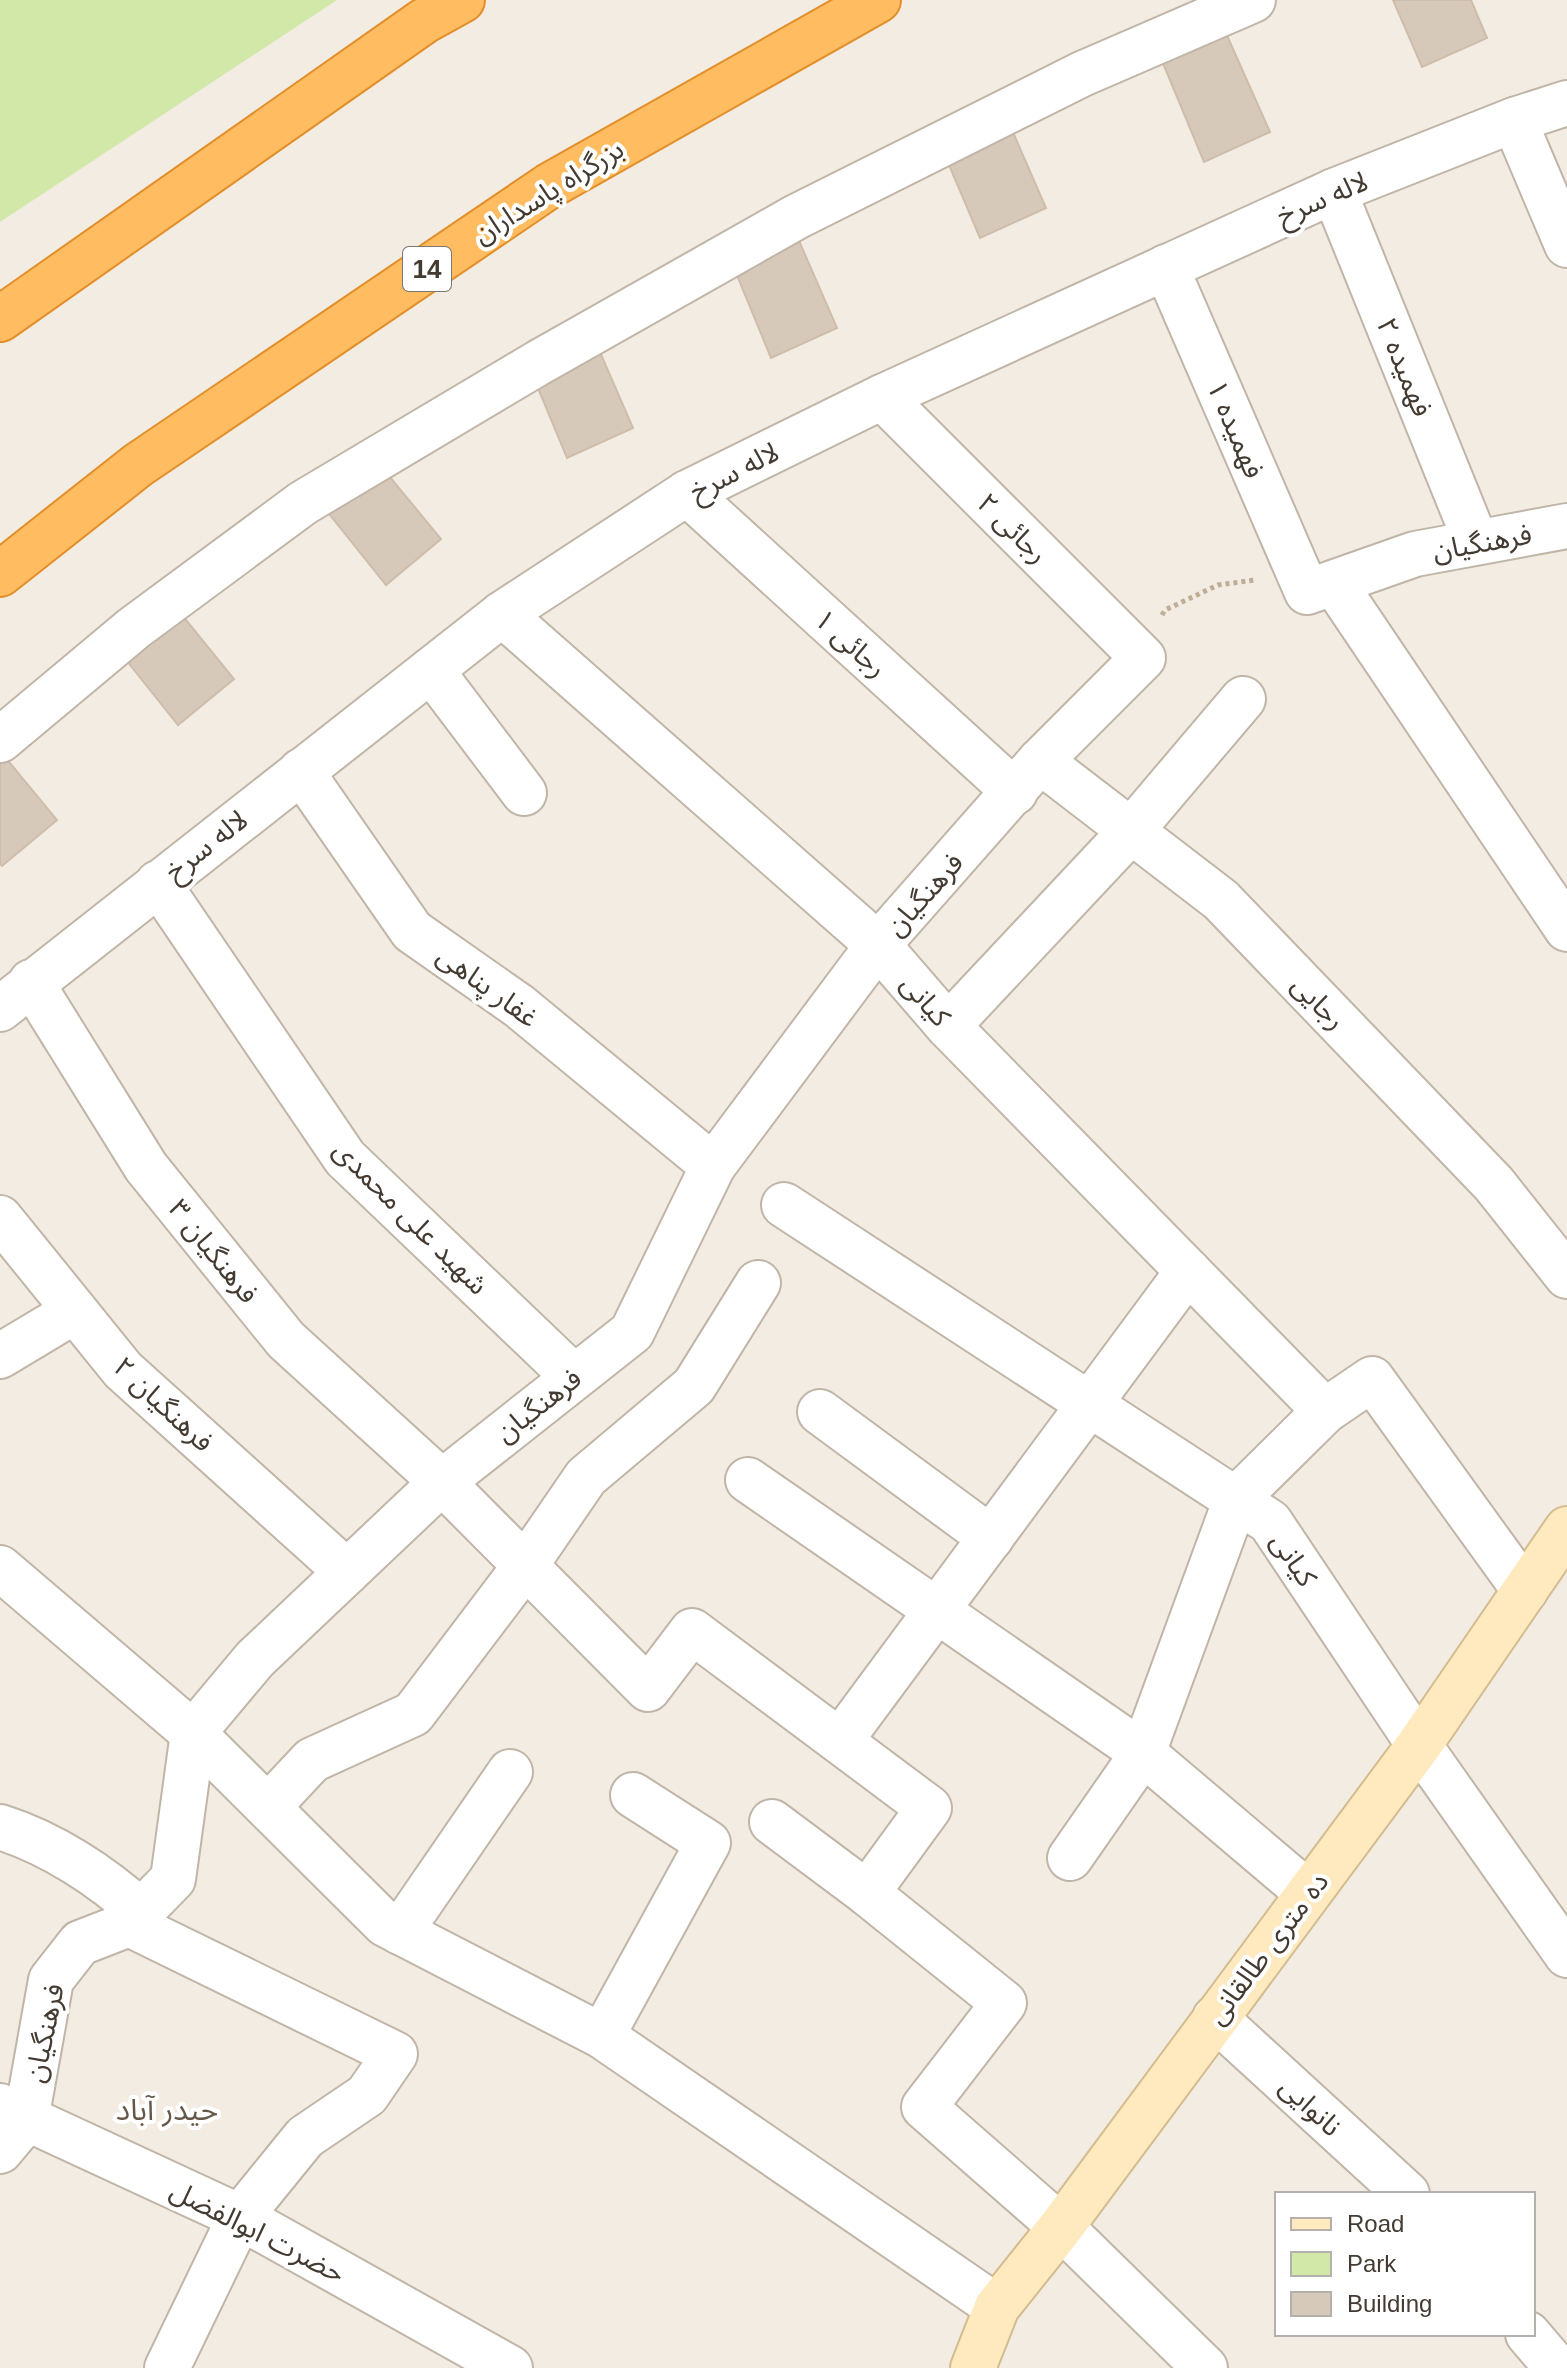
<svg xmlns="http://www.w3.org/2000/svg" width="1567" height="2368" viewBox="0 0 1567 2368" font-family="Arial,'Noto Sans Arabic',sans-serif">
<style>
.green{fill:#d1e8a8}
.building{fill:#d7c9ba;stroke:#cebdaa;stroke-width:2}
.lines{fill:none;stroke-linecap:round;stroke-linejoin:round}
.street-casing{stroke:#c0b5a7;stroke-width:48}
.secondary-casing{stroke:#d3bc8f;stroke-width:48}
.highway-casing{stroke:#e28f2b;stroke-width:48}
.path{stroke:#bfad95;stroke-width:5;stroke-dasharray:4 4;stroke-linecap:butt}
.street{stroke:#fff;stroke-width:44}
.secondary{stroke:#ffeabf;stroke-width:44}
.highway{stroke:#ffbc60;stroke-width:44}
.labels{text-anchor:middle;stroke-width:8;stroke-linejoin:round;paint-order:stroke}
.shield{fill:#fff;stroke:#7b7670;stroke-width:2}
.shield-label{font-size:26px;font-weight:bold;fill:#433b32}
.street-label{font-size:28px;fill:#433b32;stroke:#fff}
.neighbourhood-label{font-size:30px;fill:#665849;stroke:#fff}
</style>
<rect width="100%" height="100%" fill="#f2ece2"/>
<path class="green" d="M0,0H337L0,222Z"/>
<g class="building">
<path d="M1393,0H1471L1487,38L1422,67Z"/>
<path d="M1225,31L1270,132L1204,162L1160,56Z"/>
<path d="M1002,107L1046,208L980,238L935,132Z"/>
<path d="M793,227L837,328L771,358L727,251Z"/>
<path d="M589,327L633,428L567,458L523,352Z"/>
<path d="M370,453L441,539L386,585L314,495Z"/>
<path d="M164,593L234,679L178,725L107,636Z"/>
<path d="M0,751L57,820L2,866L0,864Z"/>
</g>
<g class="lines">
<defs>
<g id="street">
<path d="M1514,120L1567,245"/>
<path d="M1334,191L1476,542"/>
<path d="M1166,267L1307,592L1415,554L1567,526"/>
<path d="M687,493L1015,792"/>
<path d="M1334,583L1567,929"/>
<path d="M502,614L878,945L948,1026L1325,1411"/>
<path d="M431,670L524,793"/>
<path d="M0,740L134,628L303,503L538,363L796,217L1082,74L1253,0"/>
<path d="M1040,761L1221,900L1494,1184L1567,1276"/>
<path d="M301,771L412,931L519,1006L713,1166"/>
<path d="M158,883L345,1158L574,1377"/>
<path d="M31,982L146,1167L286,1340L442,1482L648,1689L692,1631L929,1808L867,1893"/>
<path d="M0,1009L502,614L687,493L882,397L1334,191L1514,120L1567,103"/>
<path d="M948,1026L1131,831L1243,699"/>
<path d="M784,1205L1270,1522L1419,1745L1567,1955"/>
<path d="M0,1218L123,1370L347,1572"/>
<path d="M0,1356L75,1311"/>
<path d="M820,1412L991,1538"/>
<path d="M748,1480L1143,1753L1308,1893"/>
<path d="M0,1568L193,1733L385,1924L602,2036L997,2307"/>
<path d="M840,1741L1188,1271"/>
<path d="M268,1807L312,1760L413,1714L525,1566L586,1477L694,1386L758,1283"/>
<path d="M772,1822L867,1893L1004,2003L924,2107L1061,2227L1205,2368"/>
<path d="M0,1827C51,1843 102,1876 141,1912"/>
<path d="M1070,1858L1143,1753L1236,1499L1325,1411L1372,1379L1525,1591"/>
<path d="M129,1924L395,2054L367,2095L305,2137L240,2217L167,2368"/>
<path d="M400,1932L510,1772"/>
<path d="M1215,2018L1407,2194"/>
<path d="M602,2036L708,1843L633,1795"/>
<path d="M0,2106L240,2217L510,2368"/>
<path d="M0,2151L26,2120L51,1980L80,1943L129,1924L173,1879L193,1733L255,1659L442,1482L632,1332L713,1166L878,945L1040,761L1143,658L882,397"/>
<path d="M1528,2334L1557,2368"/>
</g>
<path id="secondary" d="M973,2368L997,2307L1061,2227L1419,1745L1567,1529"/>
<g id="highway">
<path d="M0,319L424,21L462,0"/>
<path d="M0,574L138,465L549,186L878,0"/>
</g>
</defs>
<use href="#street" class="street-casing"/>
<use href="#secondary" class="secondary-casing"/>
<use href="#highway" class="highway-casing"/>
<path class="path" d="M1162,615L1165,610L1218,585L1255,580"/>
<use href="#street" class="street"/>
<use href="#secondary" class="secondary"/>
<use href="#highway" class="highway"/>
</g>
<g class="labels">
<rect class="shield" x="403" y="247" width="48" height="44" rx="6"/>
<g class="shield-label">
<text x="427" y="278">14</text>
</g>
<g class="street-label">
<text transform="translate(548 191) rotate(-32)" y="10">بزرگراه پاسداران</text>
<text transform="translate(1322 198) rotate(-23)" y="10">لاله سرخ</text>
<text transform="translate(1405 367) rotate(68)" y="10">فهمیده ۲</text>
<text transform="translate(1236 429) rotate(67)" y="10">فهمیده ۱</text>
<text transform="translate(734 471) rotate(-27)" y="10">لاله سرخ</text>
<text transform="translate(1013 528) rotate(45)" y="10">رجائی ۲</text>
<text transform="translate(1482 542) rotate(-10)" y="10">فرهنگیان</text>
<text transform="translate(851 643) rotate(42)" y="10">رجائی ۱</text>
<text transform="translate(206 845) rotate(-38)" y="10">لاله سرخ</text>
<text transform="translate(924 894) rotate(-48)" y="10">فرهنگیان</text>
<text transform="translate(488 986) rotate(36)" y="10">غفار پناهی</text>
<text transform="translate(926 1000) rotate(49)" y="10">کیانی</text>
<text transform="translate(1319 1002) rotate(46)" y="10">رجایی</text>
<text transform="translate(411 1217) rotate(45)" y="10">شهید علی محمدی</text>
<text transform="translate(214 1251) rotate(51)" y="10">فرهنگیان ۳</text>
<text transform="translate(164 1404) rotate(43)" y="10">فرهنگیان ۲</text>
<text transform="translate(538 1405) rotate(-38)" y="10">فرهنگیان</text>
<text transform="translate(1294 1559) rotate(56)" y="10">کیانی</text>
<text transform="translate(1267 1948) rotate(-53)" y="10">ده متری طالقانی</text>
<text transform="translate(44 2033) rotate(-78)" y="10">فرهنگیان</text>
<text transform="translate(1311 2106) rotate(43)" y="10">نانوایی</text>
<text transform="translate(258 2231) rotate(27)" y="10">حضرت ابوالفضل</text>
</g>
<g class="neighbourhood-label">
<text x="167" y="2120">حیدر آباد</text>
</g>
</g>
<rect x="1275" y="2192" width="260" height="144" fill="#ffffff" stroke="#b4b1ad" stroke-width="2"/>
<rect x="1291" y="2218" width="40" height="12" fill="#ffeabf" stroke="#b4b1ad" stroke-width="2"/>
<text x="1347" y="2232" font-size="24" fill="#433b32">Road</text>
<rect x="1291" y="2252" width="40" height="24" fill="#d1e8a8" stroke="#b4b1ad" stroke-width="2"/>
<text x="1347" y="2272" font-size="24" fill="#433b32">Park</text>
<rect x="1291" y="2292" width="40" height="24" fill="#d7c9ba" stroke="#b4b1ad" stroke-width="2"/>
<text x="1347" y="2312" font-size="24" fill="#433b32">Building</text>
</svg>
